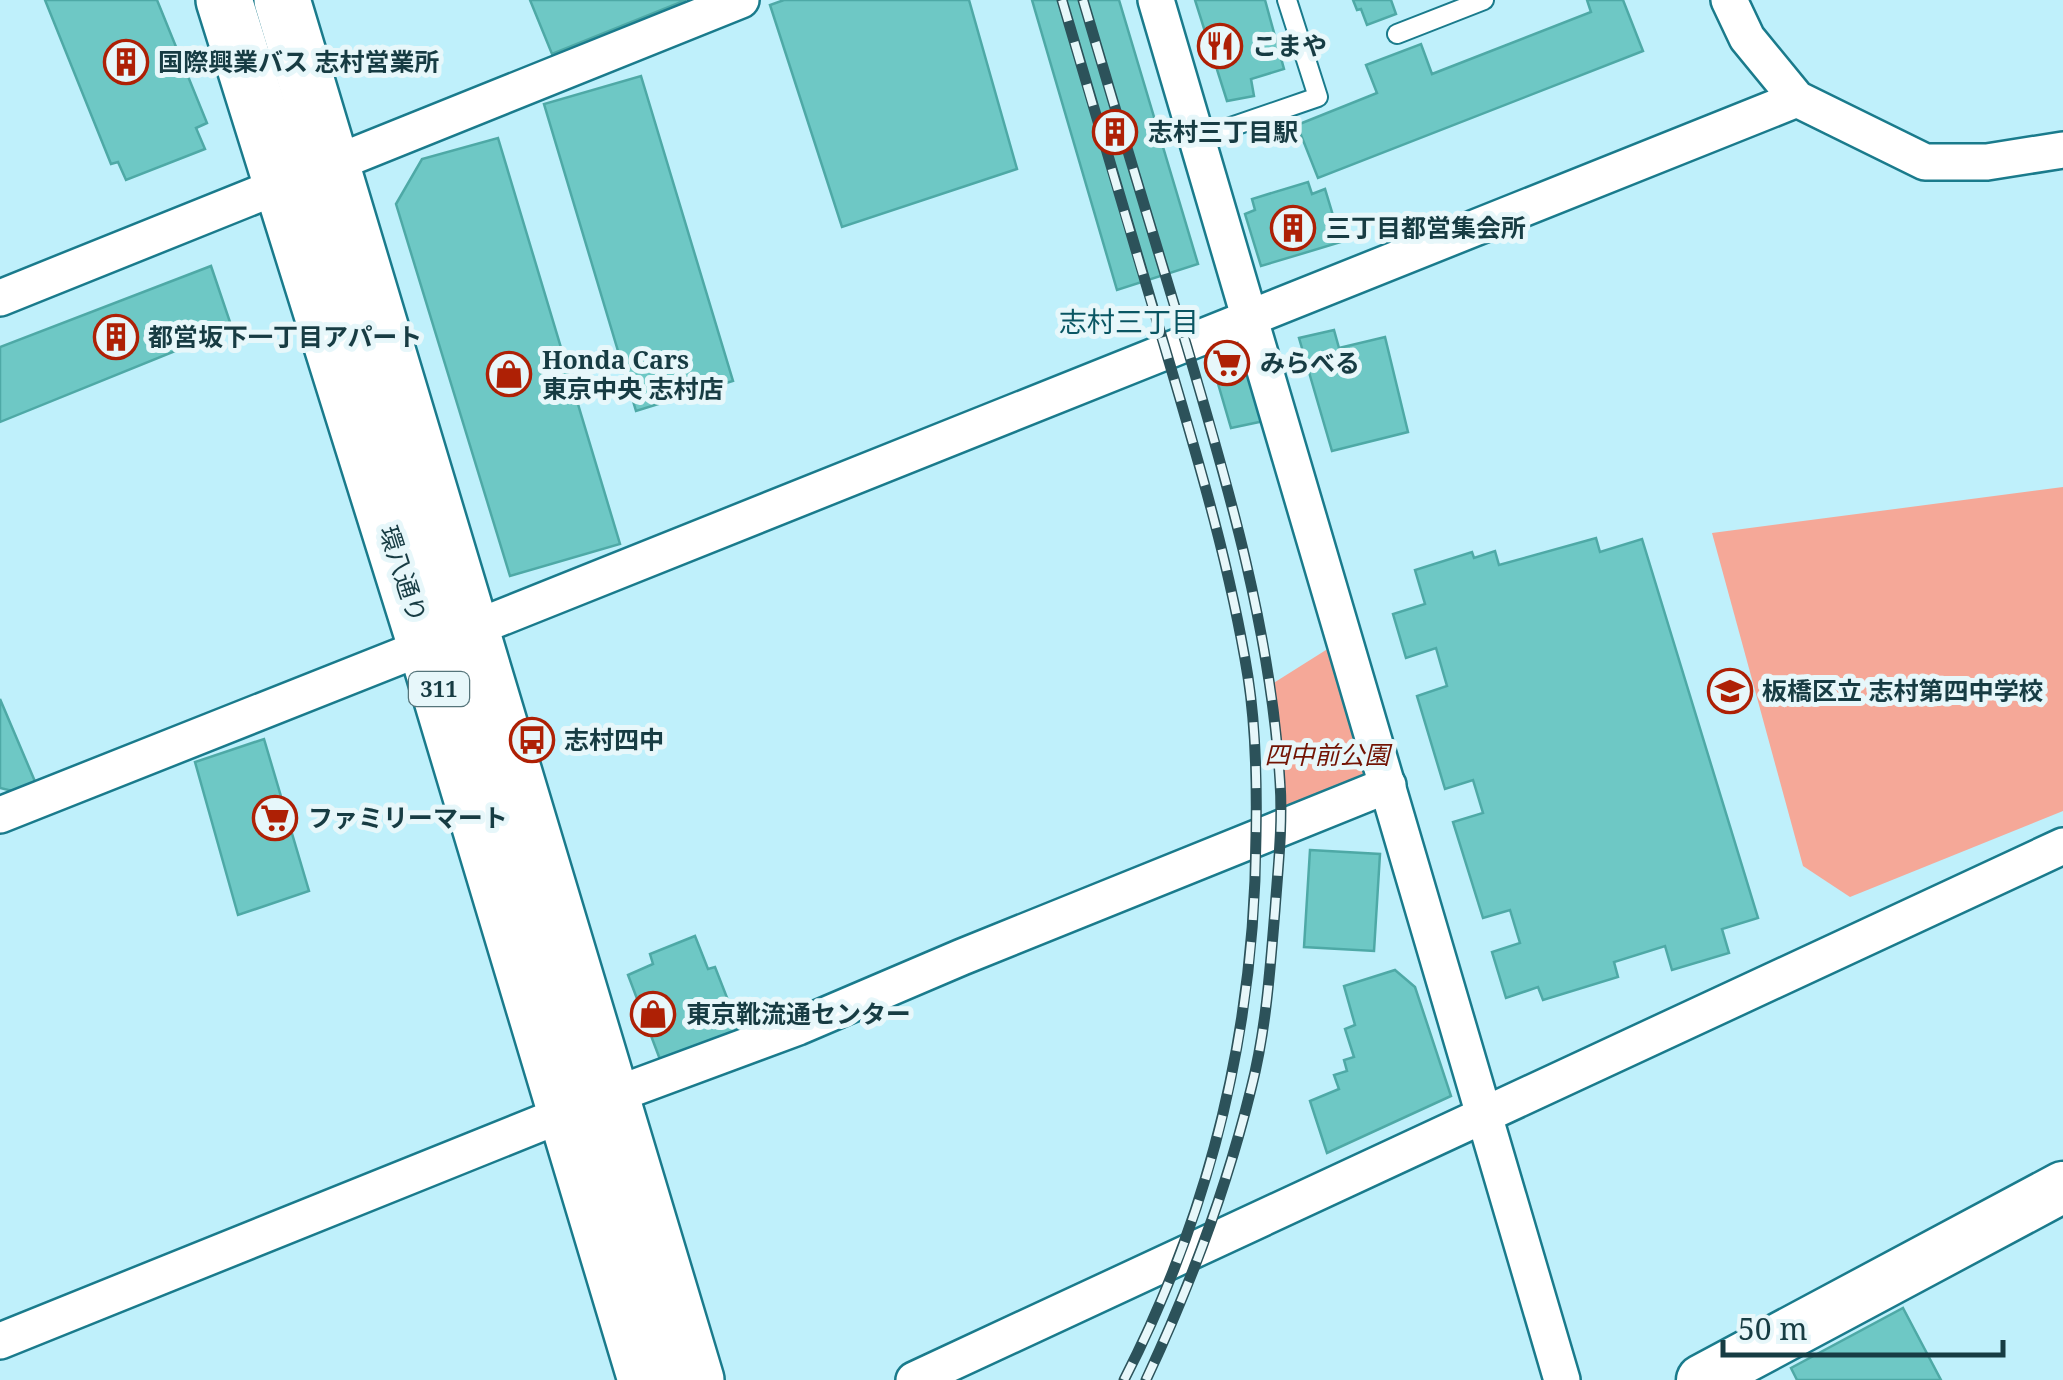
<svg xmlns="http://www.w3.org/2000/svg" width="2063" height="1380" viewBox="0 0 2063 1380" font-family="'Noto Serif','Noto Sans JP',serif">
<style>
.green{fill:#f5a898}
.building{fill:#6ec8c5;stroke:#4ea9a6;stroke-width:2.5}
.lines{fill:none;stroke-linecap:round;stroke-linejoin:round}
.lane-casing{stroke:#1a7b8c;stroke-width:22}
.street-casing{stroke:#1a7b8c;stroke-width:40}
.secondary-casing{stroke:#1a7b8c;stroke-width:55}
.primary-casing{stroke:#1a7b8c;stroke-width:60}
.lane{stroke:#fff;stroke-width:18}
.street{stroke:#fff;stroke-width:35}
.secondary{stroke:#fff;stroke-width:50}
.primary{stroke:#fff;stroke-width:55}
.rail-casing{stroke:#2c525a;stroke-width:11}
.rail{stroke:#e7f7fa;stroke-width:8;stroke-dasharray:22;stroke-linecap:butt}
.labels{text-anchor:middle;stroke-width:10;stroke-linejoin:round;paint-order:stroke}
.shield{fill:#e7f7fa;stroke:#55747a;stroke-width:2.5}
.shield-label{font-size:22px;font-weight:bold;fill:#173c43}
.poi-label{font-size:25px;font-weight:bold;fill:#173c43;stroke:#e7f7fa;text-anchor:start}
.street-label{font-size:25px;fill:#173c43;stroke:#e7f7fa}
.park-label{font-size:25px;font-style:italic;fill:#721303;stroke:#e7f7fa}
.neighbourhood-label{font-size:28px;fill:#0a5663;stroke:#e7f7fa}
</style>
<rect width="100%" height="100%" fill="#bff0fb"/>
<g class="green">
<path d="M2063,487V811L1850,897L1803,866L1712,533Z"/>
<path d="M1345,638L1388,785L1281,828L1280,781L1269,686Z"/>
</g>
<g class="building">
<path d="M45,0H157L207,123L196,128L205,149L126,180L118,162L111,164Z"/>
<path d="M530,0H686L552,54Z"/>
<path d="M784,0H969L1017,169L842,227L770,5Z"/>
<path d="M1032,0H1119L1198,264L1117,290Z"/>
<path d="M1195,0H1265L1284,69L1251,79L1254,96L1227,101Z"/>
<path d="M1353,0H1391L1396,14L1367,25L1361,9L1357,10Z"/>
<path d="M1587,0H1623L1643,51L1318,178L1297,125L1377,93L1366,65L1421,44L1432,74L1591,12Z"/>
<path d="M641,76L733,381L636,411L544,104Z"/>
<path d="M498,138L620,544L510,576L396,204L422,159Z"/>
<path d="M1308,182L1312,194L1325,189L1341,242L1261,266L1245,214L1255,210L1252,199Z"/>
<path d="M211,266L232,328L0,422V347Z"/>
<path d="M1334,330L1339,348L1385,337L1408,432L1332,451L1299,338Z"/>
<path d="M1224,342L1248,350L1264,421L1231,428L1207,346Z"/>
<path d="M1596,538L1600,552L1642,539L1758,918L1722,929L1729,953L1672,970L1665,946L1614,962L1618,977L1543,1000L1538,987L1506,998L1492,952L1520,943L1510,910L1483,918L1453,822L1483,813L1473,780L1445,789L1417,696L1447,686L1436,648L1406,658L1393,614L1425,604L1415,570L1472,552L1474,558L1495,551L1499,565Z"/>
<path d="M0,699L42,798L0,788Z"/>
<path d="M264,739L309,891L238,915L195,762Z"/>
<path d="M1310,850L1380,854L1374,951L1304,947Z"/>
<path d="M695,936L708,969L715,967L740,1031L661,1062L628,975L653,964L650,954Z"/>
<path d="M1395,970L1415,987L1451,1096L1327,1153L1310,1101L1339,1089L1334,1075L1347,1071L1344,1060L1354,1057L1345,1029L1355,1025L1344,986Z"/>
<path d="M1903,1308L1941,1380H1797L1791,1368Z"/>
</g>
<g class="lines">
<defs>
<g id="lane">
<path d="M1397,34L1484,0"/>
<path d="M1196,139L1318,97L1287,0"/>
</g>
<g id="street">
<path d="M1156,0L1562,1380"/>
<path d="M1729,0L1747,38L1797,99L1925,162H1987L2063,150"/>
<path d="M0,298L741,0"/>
<path d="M470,630L1797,99"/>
<path d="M0,815L426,646"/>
<path d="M0,1341L566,1113L798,1027L962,957L1388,785"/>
<path d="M914,1380L2063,846"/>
</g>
<path id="secondary" d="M1702,1380L2063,1187"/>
<g id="primary">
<path d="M224,0L426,646L646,1380"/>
<path d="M282,0L696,1380"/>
</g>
</defs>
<use href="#lane" class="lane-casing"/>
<use href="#street" class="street-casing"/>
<use href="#secondary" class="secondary-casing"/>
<use href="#primary" class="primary-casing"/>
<use href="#lane" class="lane"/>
<use href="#street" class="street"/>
<use href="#secondary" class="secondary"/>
<use href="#primary" class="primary"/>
<defs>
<g id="rail">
<path d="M1062,0C1096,116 1130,232 1165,348C1197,456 1230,565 1248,677C1256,729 1257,783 1256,835C1255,1028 1212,1208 1124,1380"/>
<path d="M1083,0C1117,116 1152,231 1187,347C1229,489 1271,633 1280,782C1283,825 1278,867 1275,910C1270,970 1266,1031 1251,1089C1226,1191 1190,1286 1146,1380"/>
</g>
</defs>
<use href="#rail" class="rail-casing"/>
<use href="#rail" class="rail"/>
</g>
<defs>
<symbol id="restaurant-ring" viewBox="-11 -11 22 22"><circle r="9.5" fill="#e7f7fa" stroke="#ae2005" stroke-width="1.5"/><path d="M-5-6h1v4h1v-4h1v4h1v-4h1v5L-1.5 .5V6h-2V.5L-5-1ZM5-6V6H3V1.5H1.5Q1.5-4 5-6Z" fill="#ae2005"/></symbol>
<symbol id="building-ring" viewBox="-11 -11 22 22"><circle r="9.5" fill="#e7f7fa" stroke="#ae2005" stroke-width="1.5"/><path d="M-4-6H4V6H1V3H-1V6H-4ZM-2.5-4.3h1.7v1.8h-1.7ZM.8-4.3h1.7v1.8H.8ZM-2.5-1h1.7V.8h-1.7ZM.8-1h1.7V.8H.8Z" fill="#ae2005"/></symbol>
<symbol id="supermarket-ring" viewBox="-11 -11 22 22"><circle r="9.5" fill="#e7f7fa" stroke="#ae2005" stroke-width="1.5"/><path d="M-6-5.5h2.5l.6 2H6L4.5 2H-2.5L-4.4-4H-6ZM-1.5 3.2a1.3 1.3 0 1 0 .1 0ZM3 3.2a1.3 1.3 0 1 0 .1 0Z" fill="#ae2005"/></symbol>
<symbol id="shop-ring" viewBox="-11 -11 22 22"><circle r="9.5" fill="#e7f7fa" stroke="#ae2005" stroke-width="1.5"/><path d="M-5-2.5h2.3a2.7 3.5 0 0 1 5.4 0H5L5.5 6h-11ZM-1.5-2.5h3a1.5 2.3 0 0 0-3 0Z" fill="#ae2005"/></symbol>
<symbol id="school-ring" viewBox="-11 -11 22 22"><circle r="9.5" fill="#e7f7fa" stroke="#ae2005" stroke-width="1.5"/><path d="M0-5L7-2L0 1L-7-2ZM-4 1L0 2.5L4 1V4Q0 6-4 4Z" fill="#ae2005"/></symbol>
<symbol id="bus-ring" viewBox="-11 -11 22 22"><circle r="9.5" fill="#e7f7fa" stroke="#ae2005" stroke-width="1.5"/><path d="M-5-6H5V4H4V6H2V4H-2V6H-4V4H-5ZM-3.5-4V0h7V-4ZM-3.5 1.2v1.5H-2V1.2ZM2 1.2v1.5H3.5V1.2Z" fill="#ae2005"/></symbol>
</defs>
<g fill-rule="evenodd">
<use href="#restaurant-ring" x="1195" y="21" width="50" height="50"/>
<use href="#building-ring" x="101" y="37" width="50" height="50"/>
<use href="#building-ring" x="1090" y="107" width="50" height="50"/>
<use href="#building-ring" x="1268" y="203" width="50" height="50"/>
<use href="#building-ring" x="91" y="312" width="50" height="50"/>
<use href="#supermarket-ring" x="1202" y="338" width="50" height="50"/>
<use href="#shop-ring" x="484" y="349" width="50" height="50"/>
<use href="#school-ring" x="1705" y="666" width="50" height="50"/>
<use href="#bus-ring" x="507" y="715" width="50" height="50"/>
<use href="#supermarket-ring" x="250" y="793" width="50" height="50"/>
<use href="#shop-ring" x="628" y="989" width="50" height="50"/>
</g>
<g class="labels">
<rect class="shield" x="409" y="672" width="60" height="34" rx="8"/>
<g class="shield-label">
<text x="439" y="697">311</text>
</g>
<g class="poi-label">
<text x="1252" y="55">こまや</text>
<text x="158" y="71">国際興業バス 志村営業所</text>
<text x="1148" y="141">志村三丁目駅</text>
<text x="1326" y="237">三丁目都営集会所</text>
<text x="148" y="346">都営坂下一丁目アパート</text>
<text x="542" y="369">Honda Cars<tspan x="542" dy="29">東京中央 志村店</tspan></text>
<text x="1260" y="372">みらべる</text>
<text x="1762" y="700">板橋区立 志村第四中学校</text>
<text x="564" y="749">志村四中</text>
<text x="308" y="827">ファミリーマート</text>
<text x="686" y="1023">東京靴流通センター</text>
</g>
<g class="street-label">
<text transform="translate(403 574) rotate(72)" y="9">環八通り</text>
</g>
<g class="park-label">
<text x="1327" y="764">四中前公園</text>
</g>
<g class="neighbourhood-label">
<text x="1129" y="332">志村三丁目</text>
</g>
</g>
<path d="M1723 1340v15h280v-15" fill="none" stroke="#173c43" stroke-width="5"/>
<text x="1738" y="1340" font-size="30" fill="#173c43" stroke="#e7f7fa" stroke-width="8" paint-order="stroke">50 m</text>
</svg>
